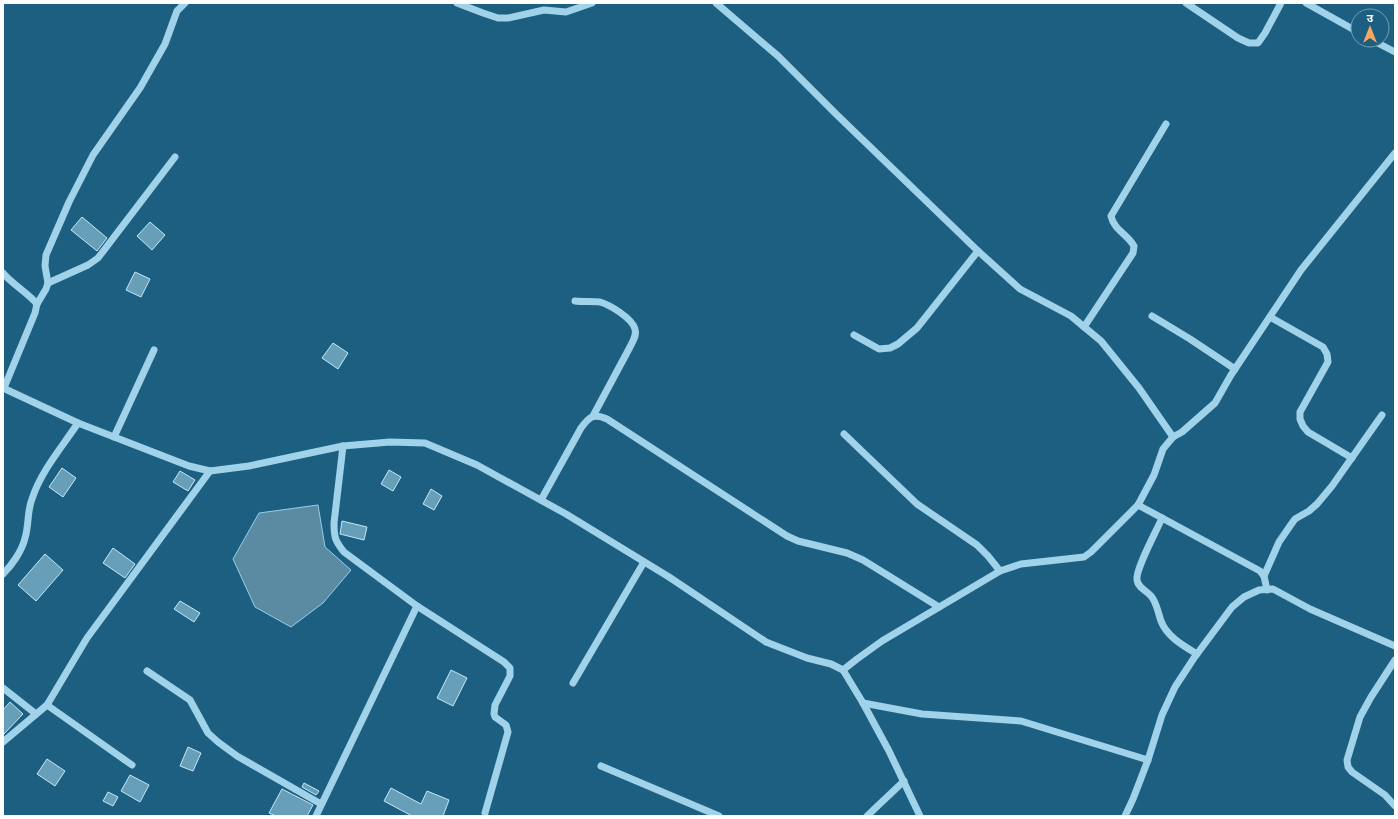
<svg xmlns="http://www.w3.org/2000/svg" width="1398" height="819" viewBox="0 0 1398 819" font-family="Arial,'Noto Sans Devanagari',sans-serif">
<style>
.water{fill:#5a8ba3;stroke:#93d0eb}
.building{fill:#679fb9;stroke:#c4e7f7}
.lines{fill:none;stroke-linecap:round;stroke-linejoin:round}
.minor{stroke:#a0d2e9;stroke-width:7}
</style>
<rect width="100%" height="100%" fill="#1d5f80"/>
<path class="water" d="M318,505L325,547L351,570L323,603L291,627L255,607L233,559L259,513Z"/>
<g class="building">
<path d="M82,217L107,238L97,251L71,230Z"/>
<path d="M150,222L165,235L152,250L137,236Z"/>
<path d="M135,272L150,279L141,297L126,290Z"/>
<path d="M333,343L348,353L338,369L322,358Z"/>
<path d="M62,468L76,478L63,497L49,487Z"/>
<path d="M389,470L401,477L393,491L381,484Z"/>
<path d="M180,471L195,480L188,491L173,482Z"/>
<path d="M431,489L442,496L434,510L423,504Z"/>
<path d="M342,521L367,527L364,540L340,534Z"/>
<path d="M113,548L135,564L125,578L103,563Z"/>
<path d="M45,554L63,570L36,601L18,585Z"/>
<path d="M180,601L200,613L194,622L174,609Z"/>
<path d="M451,670L467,678L453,706L437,698Z"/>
<path d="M10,702L23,714L3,735V710Z"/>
<path d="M188,747L201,753L193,771L180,766Z"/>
<path d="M47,759L65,771L55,786L37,774Z"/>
<path d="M130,775L149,785L140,802L121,791Z"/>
<path d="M304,783L319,791L316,795L302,787Z"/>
<path d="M391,788L421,804L427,791L449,800L443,816H412L384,801Z"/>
<path d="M282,789L313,805L307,816H276L269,813Z"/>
<path d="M108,792L118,797L113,806L103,801Z"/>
</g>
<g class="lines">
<g class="minor">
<path d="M457,3L483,13L498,18H508L544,10L566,12L592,3"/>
<path d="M716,3L778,56L836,114L978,251L1020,289L1071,316L1101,341L1139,388L1173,437"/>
<path d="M1186,3L1238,38L1249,43H1258L1265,33L1281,3"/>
<path d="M1306,3L1358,32"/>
<path d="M1372,40L1395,52"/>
<path d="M3,273C13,285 27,292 37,304L35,313L4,388"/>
<path d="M48,283L88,265L98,258L175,157"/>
<path d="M575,301C583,302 592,301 600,302C610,305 632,318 635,329C637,335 633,341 630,347L593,416"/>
<path d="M37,304L46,289L48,283L45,266L46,255L69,202L93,155L140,88L165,44L177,11L185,3"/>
<path d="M1152,316L1190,339L1235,369"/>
<path d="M1270,317L1323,347L1327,354L1328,362L1300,412V419L1303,426L1308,432L1352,458"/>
<path d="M1084,327L1133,253L1134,246C1127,234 1114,230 1111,216L1166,124"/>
<path d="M854,335L879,349L890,348L898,344L917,328L978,251"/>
<path d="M3,388L78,423L189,466L210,471L249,466L343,446L390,442L425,443L477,465L566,514L669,577L766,642L807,658L831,664L843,670L863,703L889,751L920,816"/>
<path d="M844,434L917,504L977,545L988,556L1000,571"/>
<path d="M114,437L154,350"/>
<path d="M343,446L334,523C334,537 335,541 344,552L417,606L504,662L510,668V676L495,705L494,714L495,717L506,725L508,732L485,813"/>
<path d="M541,500L581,428C589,417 593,413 607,419L787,536L798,541L847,553L863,560L939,607"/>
<path d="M1138,505L1260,571L1264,576L1267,590"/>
<path d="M1162,518C1157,530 1135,570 1137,580C1138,588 1147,591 1151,596C1157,603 1158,613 1161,621C1167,637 1184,646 1197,654"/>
<path d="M3,574C12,565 22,551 25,538C29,526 27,511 32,499C41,471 62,447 78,423"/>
<path d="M1264,576L1279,542L1290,526L1295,519L1309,511L1317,504L1332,486L1382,415"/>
<path d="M1395,660L1371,697L1360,717L1347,760L1348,767L1352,772L1385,795L1395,806"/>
<path d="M843,670L857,659L882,641L1000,571L1021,564L1084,557L1091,552L1138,505L1154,475L1163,449L1173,437L1182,432L1215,403L1231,375L1301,270L1395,153"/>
<path d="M147,671L190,700L208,733L218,742L237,756L321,804"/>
<path d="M573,683L644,562"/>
<path d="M3,688L36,714"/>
<path d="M863,703L922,714L1021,721L1148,760"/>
<path d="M47,705L132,765"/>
<path d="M3,742L47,705L87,638L210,471"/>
<path d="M601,766L719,816"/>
<path d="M316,816L417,606"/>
<path d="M867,816L904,781"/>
<path d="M1125,816L1133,799L1148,760L1162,715L1175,687L1194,658L1232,607L1244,597L1259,590L1273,589L1310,609L1395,646"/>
</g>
</g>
<rect width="1398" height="819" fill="none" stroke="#ffffff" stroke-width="8"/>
<g transform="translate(1370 28)"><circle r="19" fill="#1d5f80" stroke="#779fb3"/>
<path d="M0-3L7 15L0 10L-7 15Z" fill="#f9a85e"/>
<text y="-6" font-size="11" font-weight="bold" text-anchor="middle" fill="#ffffff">उ</text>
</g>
</svg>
